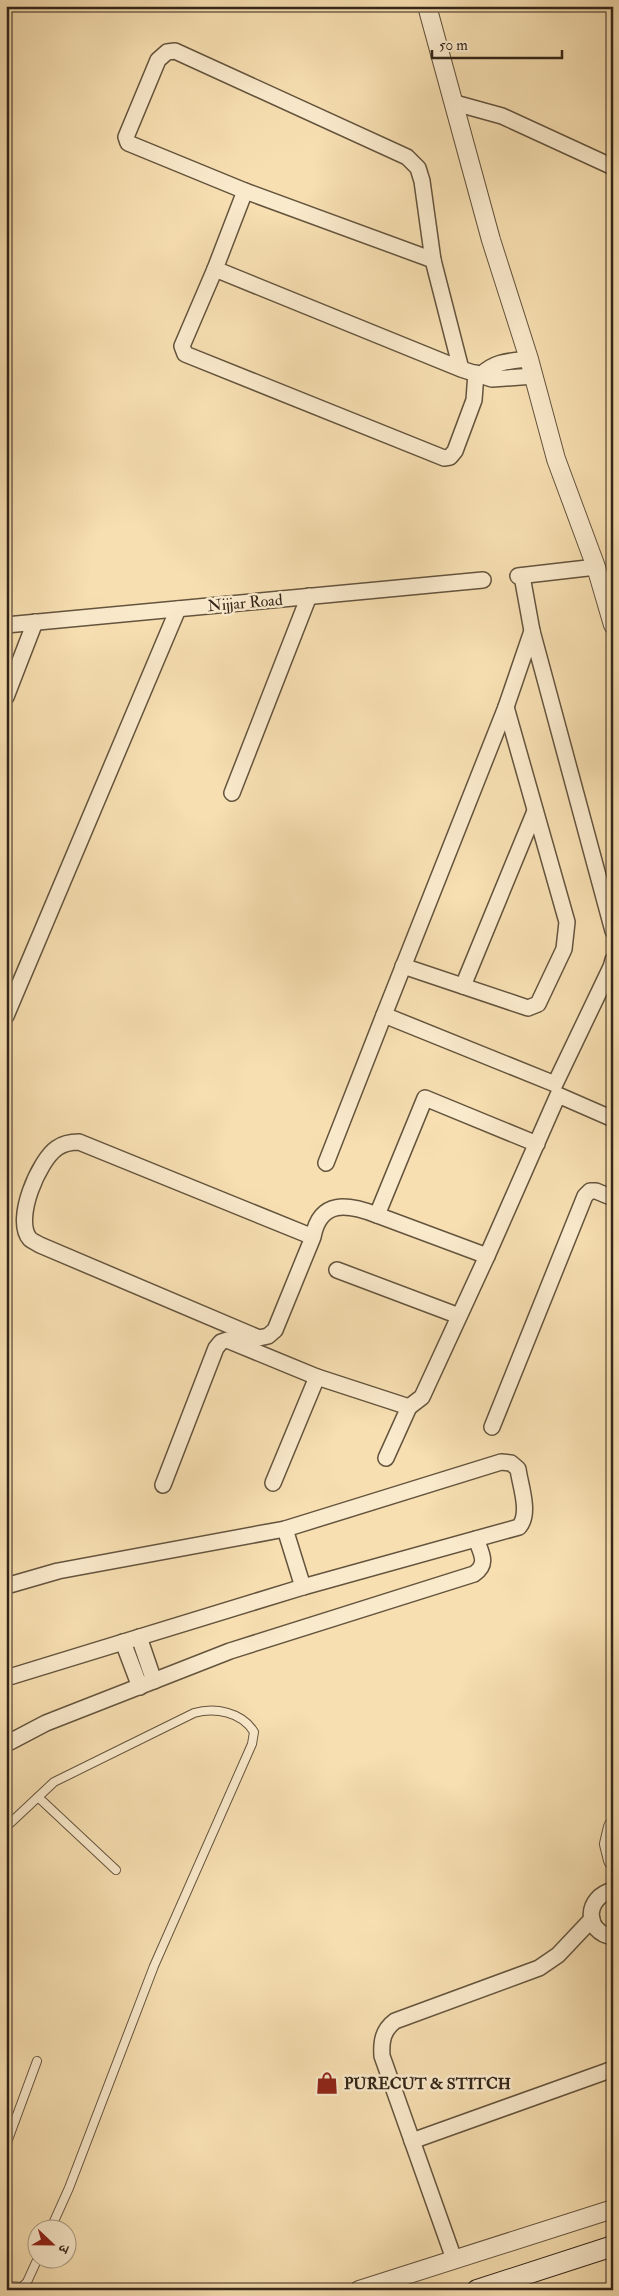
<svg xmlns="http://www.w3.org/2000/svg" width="619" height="2296" viewBox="0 0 619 2296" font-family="'IM FELL Double Pica','Noto Serif Devanagari',serif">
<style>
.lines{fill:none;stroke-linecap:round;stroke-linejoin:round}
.service-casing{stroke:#64543e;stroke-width:10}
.minor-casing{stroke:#64543e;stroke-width:18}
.tertiary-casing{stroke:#64543e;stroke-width:20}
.secondary-casing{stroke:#332518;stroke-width:22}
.service{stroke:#faeacc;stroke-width:8}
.minor{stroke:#faeacc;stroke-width:15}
.tertiary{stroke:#faeacc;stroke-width:18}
.secondary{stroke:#faeacc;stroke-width:20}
.labels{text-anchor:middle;stroke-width:5;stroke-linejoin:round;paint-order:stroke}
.street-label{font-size:16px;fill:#332518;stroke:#faeacc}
.poi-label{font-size:16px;font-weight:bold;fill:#332518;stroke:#faeacc;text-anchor:start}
</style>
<rect width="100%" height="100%" fill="#f7dfb1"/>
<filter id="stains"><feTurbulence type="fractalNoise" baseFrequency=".004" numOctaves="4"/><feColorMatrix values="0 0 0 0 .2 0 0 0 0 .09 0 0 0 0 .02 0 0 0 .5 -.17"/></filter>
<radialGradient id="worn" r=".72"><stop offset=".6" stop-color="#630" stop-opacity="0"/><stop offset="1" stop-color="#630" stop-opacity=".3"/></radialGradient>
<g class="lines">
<defs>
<g id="service">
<path d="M38,1797L116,1870"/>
<path d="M6,1827L54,1782L194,1713C215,1707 242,1712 254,1732L252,1744L154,1966L69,2188L51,2228"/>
<path d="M6,2145L37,2061"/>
<path d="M6,2286L22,2287L27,2282L38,2258"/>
</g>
<g id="minor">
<path d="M455,103L502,116L613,167"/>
<path d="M245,191L128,143L126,137L158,60L167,52L175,51L407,157L418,168L422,181L433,260"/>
<path d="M215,269L182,346L185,354L444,458L450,457L455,451L474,400L476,373"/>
<path d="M461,369L433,260L245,191L215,269L461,369L492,379L534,376"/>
<path d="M481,375C494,361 511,361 529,359"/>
<path d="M518,576L596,567"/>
<path d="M522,576L532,631L613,931"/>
<path d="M6,625L483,580"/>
<path d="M532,631L506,707L384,1015L555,1084L611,967L613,960"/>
<path d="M6,697L35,622"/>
<path d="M232,793L309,596"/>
<path d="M403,966L528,1008L538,1004L564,949L567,922L506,707"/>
<path d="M463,986L535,811"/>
<path d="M6,1016L178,609"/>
<path d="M537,1144L425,1098L377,1215L487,1256L558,1095L613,1119"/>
<path d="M326,1163L384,1015"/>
<path d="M313,1237L79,1142C70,1142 64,1143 57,1148C39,1160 13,1220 30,1239C32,1241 37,1243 40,1245L259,1338L268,1336L275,1330L313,1237C320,1199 348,1204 377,1215"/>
<path d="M337,1270L459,1316"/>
<path d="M492,1427L585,1196L590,1191H596L613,1198"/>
<path d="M386,1458L409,1407"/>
<path d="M273,1483L317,1377"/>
<path d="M163,1485L216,1348L221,1342L227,1340L317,1377L409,1407L422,1397L487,1256"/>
<path d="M285,1529L303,1587"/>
<path d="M6,1586L58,1571L285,1529L501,1462L511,1463L518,1469C520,1485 531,1513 519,1527L303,1587L6,1678"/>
<path d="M139,1637L154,1681"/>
<path d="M123,1642L140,1687"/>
<path d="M6,1744L46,1723L230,1651L474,1574C489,1564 481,1553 476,1539"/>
<path d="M613,1890C585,1897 583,1932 613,1937"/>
<path d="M412,2141L613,2069"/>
<path d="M454,2259L382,2056C381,2041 383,2030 395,2021L539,1968L558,1955L592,1919"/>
</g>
<g id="tertiary">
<path d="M427,6L491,240L529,359L556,459L596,567L613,625"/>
<path d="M613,1827L609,1844L613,1860"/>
<path d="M359,2290L613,2209"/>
</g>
<path id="secondary" d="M477,2290L613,2246"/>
</defs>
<use href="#service" class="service-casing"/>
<use href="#minor" class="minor-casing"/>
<use href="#tertiary" class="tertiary-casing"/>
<use href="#secondary" class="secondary-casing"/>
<use href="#service" class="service"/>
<use href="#minor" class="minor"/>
<use href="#tertiary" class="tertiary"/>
<use href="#secondary" class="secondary"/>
</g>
<defs>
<symbol id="shop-bare" viewBox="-9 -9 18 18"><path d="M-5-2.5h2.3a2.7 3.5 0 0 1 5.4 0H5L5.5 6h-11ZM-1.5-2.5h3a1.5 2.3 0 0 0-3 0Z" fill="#8f2418" stroke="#faeacc" stroke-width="2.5" paint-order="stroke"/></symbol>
</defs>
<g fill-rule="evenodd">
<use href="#shop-bare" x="311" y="2067" width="32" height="32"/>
</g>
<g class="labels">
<g class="street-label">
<text transform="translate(245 602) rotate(-5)" y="6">Nijjar Road</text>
</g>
<g class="poi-label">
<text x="344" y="2089">PURECUT &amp; STITCH</text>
</g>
</g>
<rect width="619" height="2296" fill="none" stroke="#f7dfb1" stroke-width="25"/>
<rect x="8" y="8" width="604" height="2281" fill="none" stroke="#332518" stroke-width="2.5"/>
<rect x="12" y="12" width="594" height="2271" fill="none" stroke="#332518"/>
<g transform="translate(52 2244) rotate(112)"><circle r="24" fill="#faeacc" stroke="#aa9b84"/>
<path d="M0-4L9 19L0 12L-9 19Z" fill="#8f2418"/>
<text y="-8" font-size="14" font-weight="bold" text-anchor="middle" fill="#332518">उ</text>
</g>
<path d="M432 50v8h130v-8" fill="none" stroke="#332518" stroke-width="2.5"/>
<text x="439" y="50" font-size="15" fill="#332518" stroke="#faeacc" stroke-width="4" paint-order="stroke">50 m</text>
<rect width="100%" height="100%" filter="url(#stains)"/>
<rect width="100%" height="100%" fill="url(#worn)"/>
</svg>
